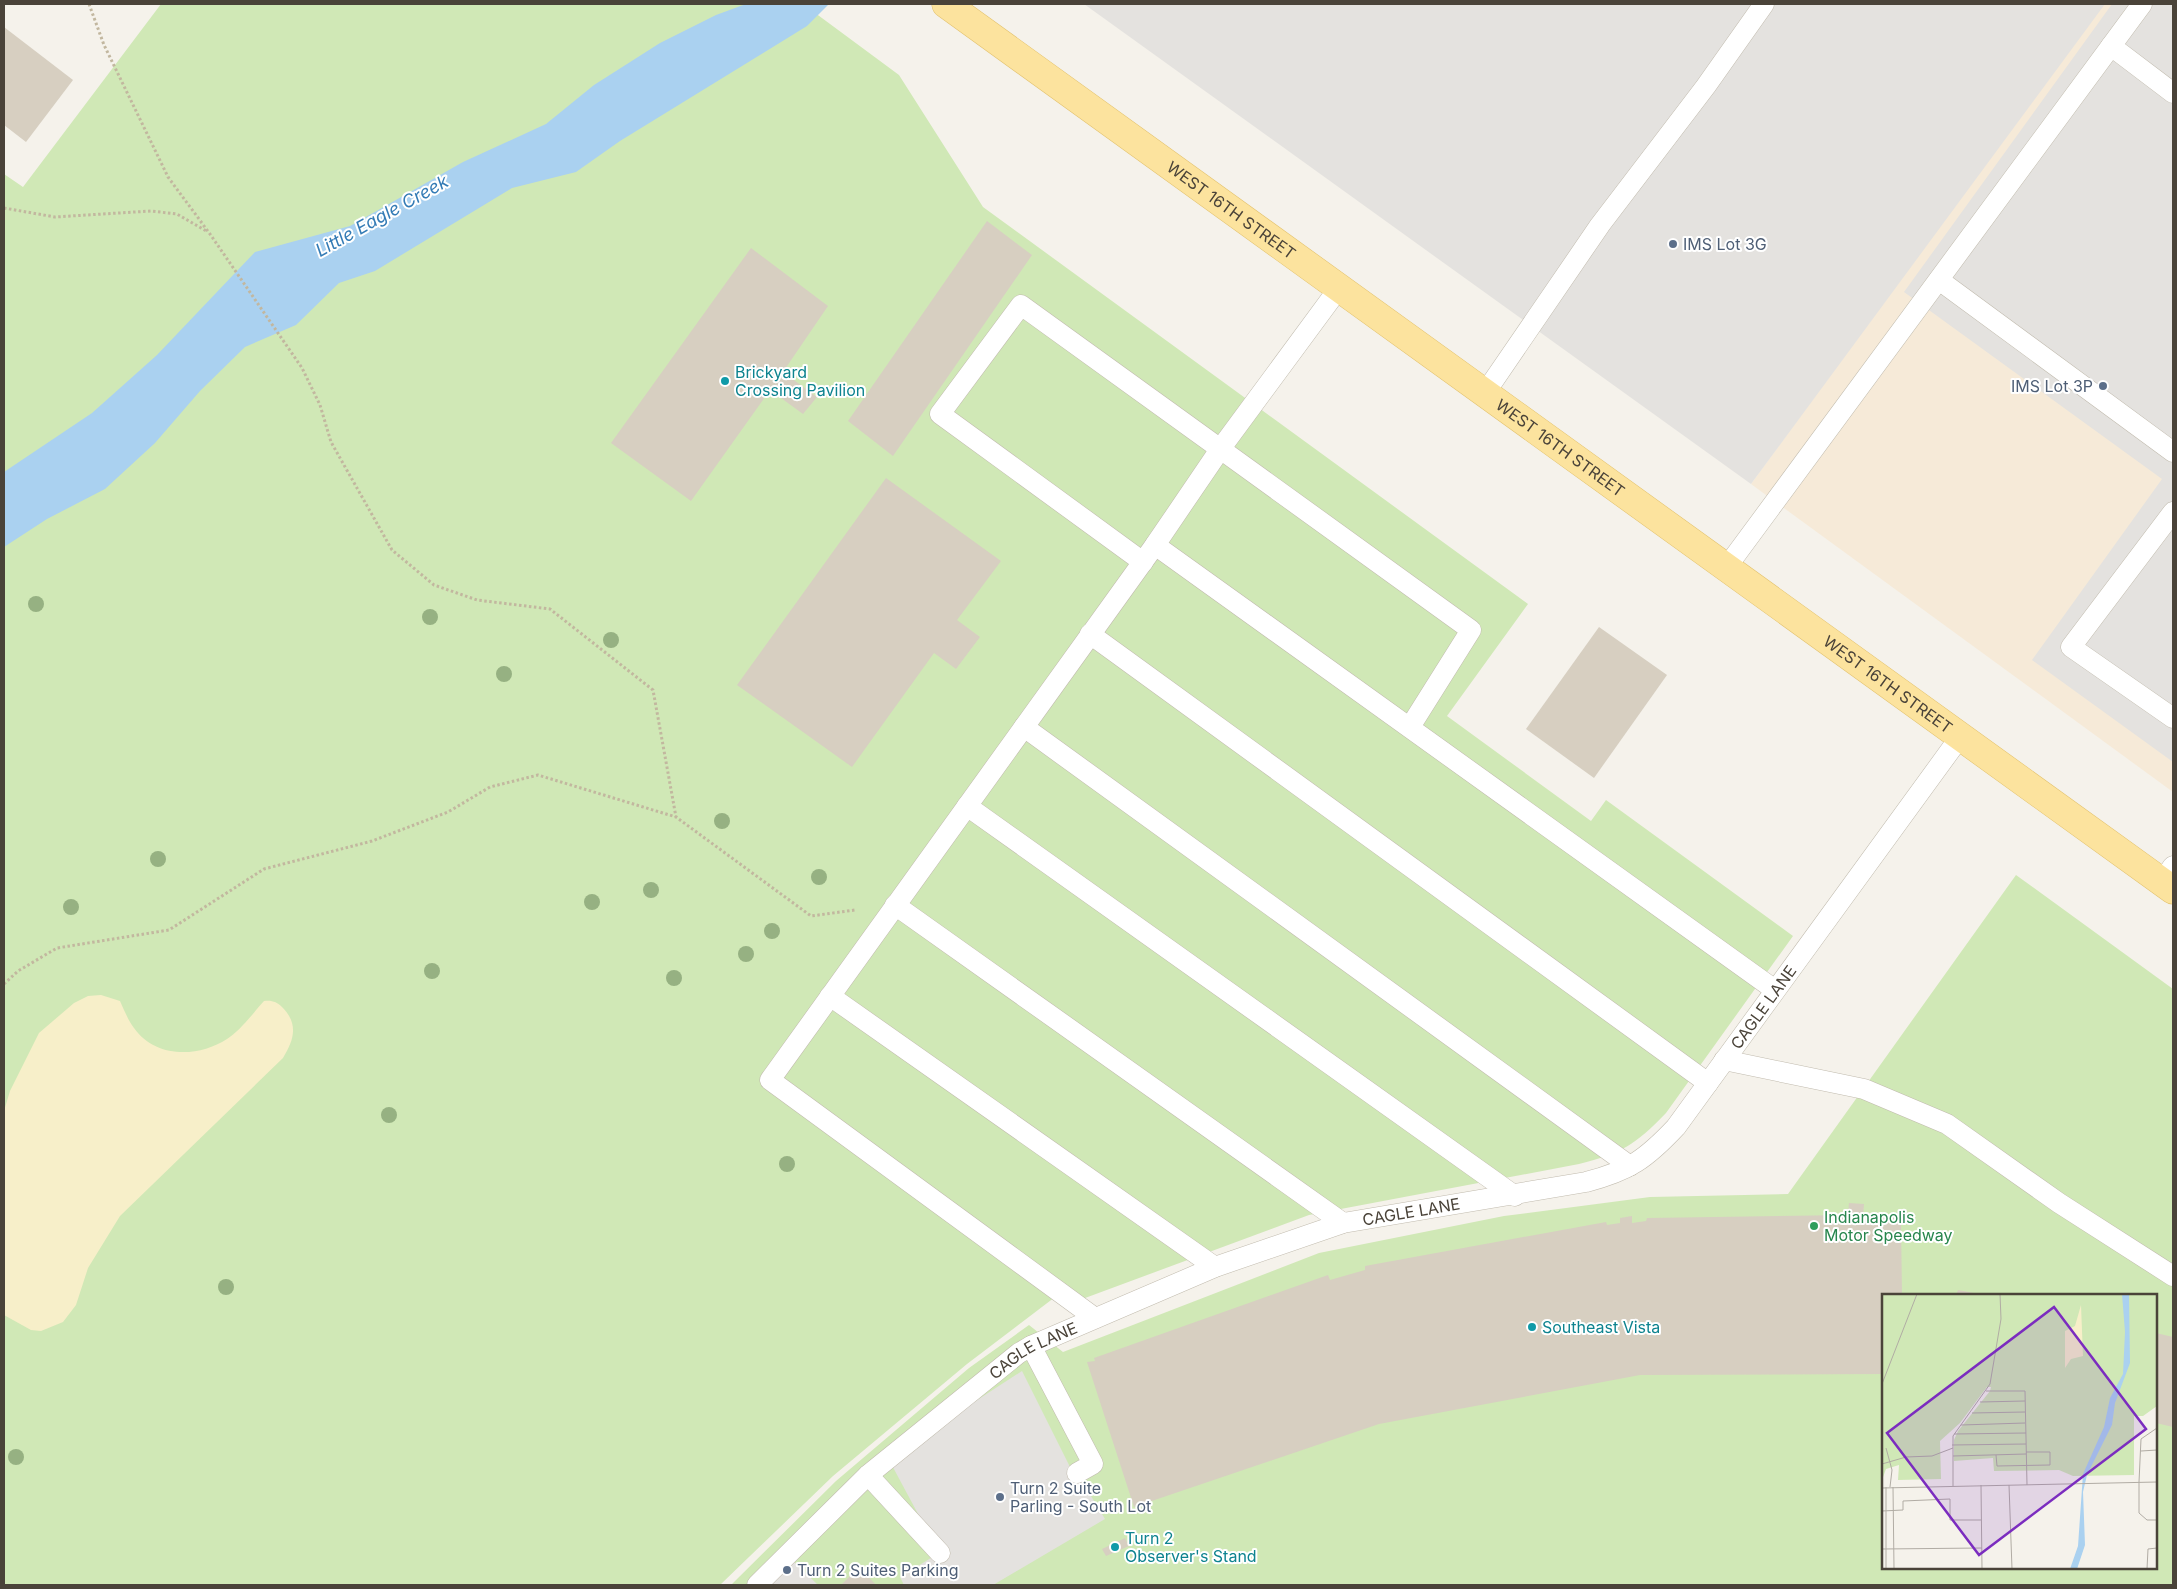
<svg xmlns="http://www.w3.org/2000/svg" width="2177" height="1589" viewBox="0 0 2177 1589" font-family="Inter,sans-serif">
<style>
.commercial{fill:#f6ead8}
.green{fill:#d0e8b6;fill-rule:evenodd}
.sand{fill:#f7efc9}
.parking{fill:#e4e2df}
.water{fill:#aad1f0}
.building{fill:#d7cfc1}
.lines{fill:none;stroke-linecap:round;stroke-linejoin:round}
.lane-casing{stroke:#c1bbae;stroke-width:21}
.primary-casing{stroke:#e2c16d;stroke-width:29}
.path{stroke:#c2b79f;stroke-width:3;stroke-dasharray:2.5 2.5;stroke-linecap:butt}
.lane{stroke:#fff;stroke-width:20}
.primary{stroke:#fce39e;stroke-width:28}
.tree{fill:#96b182}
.service-dot{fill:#5c6f8a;stroke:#fff;stroke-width:2}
.culture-dot{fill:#0f9aa8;stroke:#fff;stroke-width:2}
.leisure-dot{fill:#2e9e5b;stroke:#fff;stroke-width:2}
.labels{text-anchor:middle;stroke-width:4;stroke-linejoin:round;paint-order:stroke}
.street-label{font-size:16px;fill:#4a4339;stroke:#fff}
.service-label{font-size:16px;fill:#4e5e75;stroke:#fff;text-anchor:start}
.culture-label{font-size:16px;fill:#0d838f;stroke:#fff;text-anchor:start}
.leisure-label{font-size:16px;fill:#27864d;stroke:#fff;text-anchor:start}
.water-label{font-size:18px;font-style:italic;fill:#337bb5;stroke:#fff}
.inset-road{fill:none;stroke:#b1aca4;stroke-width:1}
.view{fill:#7b2cbf;fill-opacity:0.15;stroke:#7b2cbf;stroke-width:2.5}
.inset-edge{fill:none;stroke:#4a4339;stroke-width:2.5}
</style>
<rect width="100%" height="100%" fill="#f5f2eb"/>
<path class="commercial" d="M2101,4H2173V792L1751,484Z"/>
<g class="green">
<path d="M161,4H803L899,75L983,207L1528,604L1447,716L1591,821L1606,800L1793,936L1666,1113C1635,1145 1622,1153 1579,1164L1309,1215L1077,1301L1063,1291L967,1364L833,1476L720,1585H4V174L23,187Z"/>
<path d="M2016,875L2173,989V1585H731L836,1481L969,1368L1029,1325L1063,1352L1319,1253L1504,1216L1650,1197L1788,1194ZM1883,1295H2156V1568H1883Z"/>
</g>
<path class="sand" d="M101,995L120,1001C124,1010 128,1020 134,1028C155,1058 198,1058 227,1039C241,1030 253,1013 264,1001C272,1000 277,1002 282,1007C299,1024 294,1040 283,1058L120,1216L88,1268L76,1305L63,1322L41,1331L31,1330L4,1315V1111L10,1091L39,1033L74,1003L88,996Z"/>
<g class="parking">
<path d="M1084,4H2105L1751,484Z"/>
<path d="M2112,4H2173V762L2032,660L2162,479L1904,292Z"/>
<path d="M1022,1371L1074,1475L1077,1473L1105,1519L993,1585H904L900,1577L939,1553L888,1458Z"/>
<path d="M787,1555L818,1585H757Z"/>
</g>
<path class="water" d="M746,4H829L807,26L620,141L576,172L512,188L375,271L339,283L296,325L245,347L200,391L155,443L105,489L47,519L4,547V472L92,413L157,355L255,252L350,226L463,162L546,124L594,85L660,43L716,15Z"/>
<g class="building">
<path d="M4,27L73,80L26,142L4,125Z"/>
<path d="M987,221L1032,255L893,456L848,421Z"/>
<path d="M751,248L828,306L783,372L817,397L803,414L770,390L691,501L611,443Z"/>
<path d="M886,478L1001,561L957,620L980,637L956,669L934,653L852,767L737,685Z"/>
<path d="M1599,627L1667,675L1594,778L1526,729Z"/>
<path d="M1849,1203L1864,1204L1863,1216H1894V1222H1901L1902,1295H1883V1374L1640,1375L1379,1424L1134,1507L1087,1362L1095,1361L1094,1358L1328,1275L1330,1280L1365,1270V1266L1606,1222L1607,1225L1620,1223V1218L1632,1216V1223L1646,1221L1647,1218L1848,1215Z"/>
<path d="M1958,1290L1979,1294V1295H1956Z"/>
<path d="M2156,1333L2173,1337V1427L2156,1423Z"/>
<path d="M1125,1538L1129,1546L1106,1556L1102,1549Z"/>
<path d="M859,1567L876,1585H841Z"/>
</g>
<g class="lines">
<defs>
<g id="lane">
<path d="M2111,46L2173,93"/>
<path d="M1939,280L2173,452"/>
<path d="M1485,393L1600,225L1706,86L1764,4"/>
<path d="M2173,512L2071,647L2173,718"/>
<path d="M1155,545L1775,990"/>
<path d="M1143,562L940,414L1021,305L1471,630L1410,727"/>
<path d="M1726,568L2142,4"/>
<path d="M1090,634L1708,1083"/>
<path d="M1024,727L1630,1166"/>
<path d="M967,806L1515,1196"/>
<path d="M2162,882L2173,866"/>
<path d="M895,905L1343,1223"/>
<path d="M830,996L1215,1267"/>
<path d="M1724,1060L1864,1089L1947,1124L2059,1203L2173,1276"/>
<path d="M1095,1318L770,1080L1155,545L1221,448L1339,288"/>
<path d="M1031,1346L1093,1464L1077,1473"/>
<path d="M868,1475L940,1553"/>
<path id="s1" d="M757,1585L868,1475L1019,1353L1031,1346L1215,1267L1343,1223L1586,1182C1629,1171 1646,1159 1676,1127L1960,737"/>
</g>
<g id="primary">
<path id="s2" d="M946,4L2173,890"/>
</g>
</defs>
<use href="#lane" class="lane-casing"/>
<use href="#primary" class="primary-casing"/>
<g class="path">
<path d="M89,4L104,45L168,177L210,234L302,368L320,405L331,442L392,550L434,585L477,600L550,609L653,690L676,817"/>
<path d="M4,208L55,217L151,211L177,214L208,232"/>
<path d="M4,984L18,971L57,948L169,930L264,869L372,841L448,812L490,787L538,775L676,817L811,916L855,910"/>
</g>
<use href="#lane" class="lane"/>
<use href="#primary" class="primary"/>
</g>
<g class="tree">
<circle cx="36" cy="604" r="8"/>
<circle cx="430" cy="617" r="8"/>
<circle cx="611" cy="640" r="8"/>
<circle cx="504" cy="674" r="8"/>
<circle cx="722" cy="821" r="8"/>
<circle cx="158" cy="859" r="8"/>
<circle cx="819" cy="877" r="8"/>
<circle cx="651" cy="890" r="8"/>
<circle cx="592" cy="902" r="8"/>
<circle cx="71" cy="907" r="8"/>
<circle cx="772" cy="931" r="8"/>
<circle cx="746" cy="954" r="8"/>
<circle cx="432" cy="971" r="8"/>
<circle cx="674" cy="978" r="8"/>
<circle cx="389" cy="1115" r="8"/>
<circle cx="787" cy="1164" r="8"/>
<circle cx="226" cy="1287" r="8"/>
<circle cx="16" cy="1457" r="8"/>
</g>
<g class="service-dot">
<circle cx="1673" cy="244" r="5"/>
<circle cx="2103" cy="386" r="5"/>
<circle cx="1000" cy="1497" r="5"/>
<circle cx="787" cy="1570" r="5"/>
</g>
<g class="culture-dot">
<circle cx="725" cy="381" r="5"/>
<circle cx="1532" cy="1327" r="5"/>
<circle cx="1115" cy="1547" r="5"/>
</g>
<circle class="leisure-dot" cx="1814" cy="1226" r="5"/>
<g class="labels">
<g class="street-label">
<text dy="6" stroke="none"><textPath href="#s2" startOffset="352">WEST 16TH STREET</textPath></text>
<text dy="6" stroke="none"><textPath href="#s2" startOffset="758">WEST 16TH STREET</textPath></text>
<text dy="6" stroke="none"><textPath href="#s2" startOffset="1162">WEST 16TH STREET</textPath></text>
<text dy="6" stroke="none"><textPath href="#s1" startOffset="1202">CAGLE LANE</textPath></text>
<text dy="6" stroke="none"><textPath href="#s1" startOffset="769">CAGLE LANE</textPath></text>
<text dy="6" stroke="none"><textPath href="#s1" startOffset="364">CAGLE LANE</textPath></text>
</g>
<g class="service-label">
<text x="1683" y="250">IMS Lot 3G</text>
<text x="2093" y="392" text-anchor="end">IMS Lot 3P</text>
<text x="1010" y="1494">Turn 2 Suite<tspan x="1010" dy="18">Parling - South Lot</tspan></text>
<text x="797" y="1576">Turn 2 Suites Parking</text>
</g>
<g class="culture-label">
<text x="735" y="378">Brickyard<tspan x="735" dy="18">Crossing Pavilion</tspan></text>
<text x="1542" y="1333">Southeast Vista</text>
<text x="1125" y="1544">Turn 2<tspan x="1125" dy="18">Observer's Stand</tspan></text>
</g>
<g class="leisure-label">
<text x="1824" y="1223">Indianapolis<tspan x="1824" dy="18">Motor Speedway</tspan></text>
</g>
<g class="water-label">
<text transform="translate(382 216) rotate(-29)" y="6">Little Eagle Creek</text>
</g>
</g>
<g transform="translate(1882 1294)">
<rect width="275" height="275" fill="#f5f2eb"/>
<path d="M0,0H275V112L261,122H252V181L191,182L177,176L112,177L111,164L72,167V146L76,137L108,97L109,93H105L78,129L58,147L59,185L16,186L17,171L4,175L0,186Z" fill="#d0e8b6"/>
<path d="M199,11L201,62L189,65L183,74V37L193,32Z" fill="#f7efc9"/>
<path d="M240,0H247L248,69L233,109L230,131L205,181L201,198L203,251L195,275H188L196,252L201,180L222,133L228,104L241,80L243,38Z" fill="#aad1f0"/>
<path class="inset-road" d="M0,90L35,0M104,97H143L145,191M98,108L143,107M90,119L143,118M79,131L143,129M275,134L259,145L257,188V219L265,226H275M72,140L144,139M70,151L144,150M4,154L10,176L8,193M259,157L275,156M114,161L115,172L168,171V158H144M71,162L144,160M0,170L24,163L50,162L71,154M99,191L100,275M127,191L130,275M71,192V142L108,90L119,25L118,0M11,193L12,275M0,194L275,188M0,217L21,216V207L68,205V226H99M0,255L100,254M4,275V193M265,275L266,255L275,254"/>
<path class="view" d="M172,13L264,135L97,261L5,139Z"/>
<rect width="275" height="275" class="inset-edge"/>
</g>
<rect width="2177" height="1589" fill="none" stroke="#4a4339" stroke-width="10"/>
</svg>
